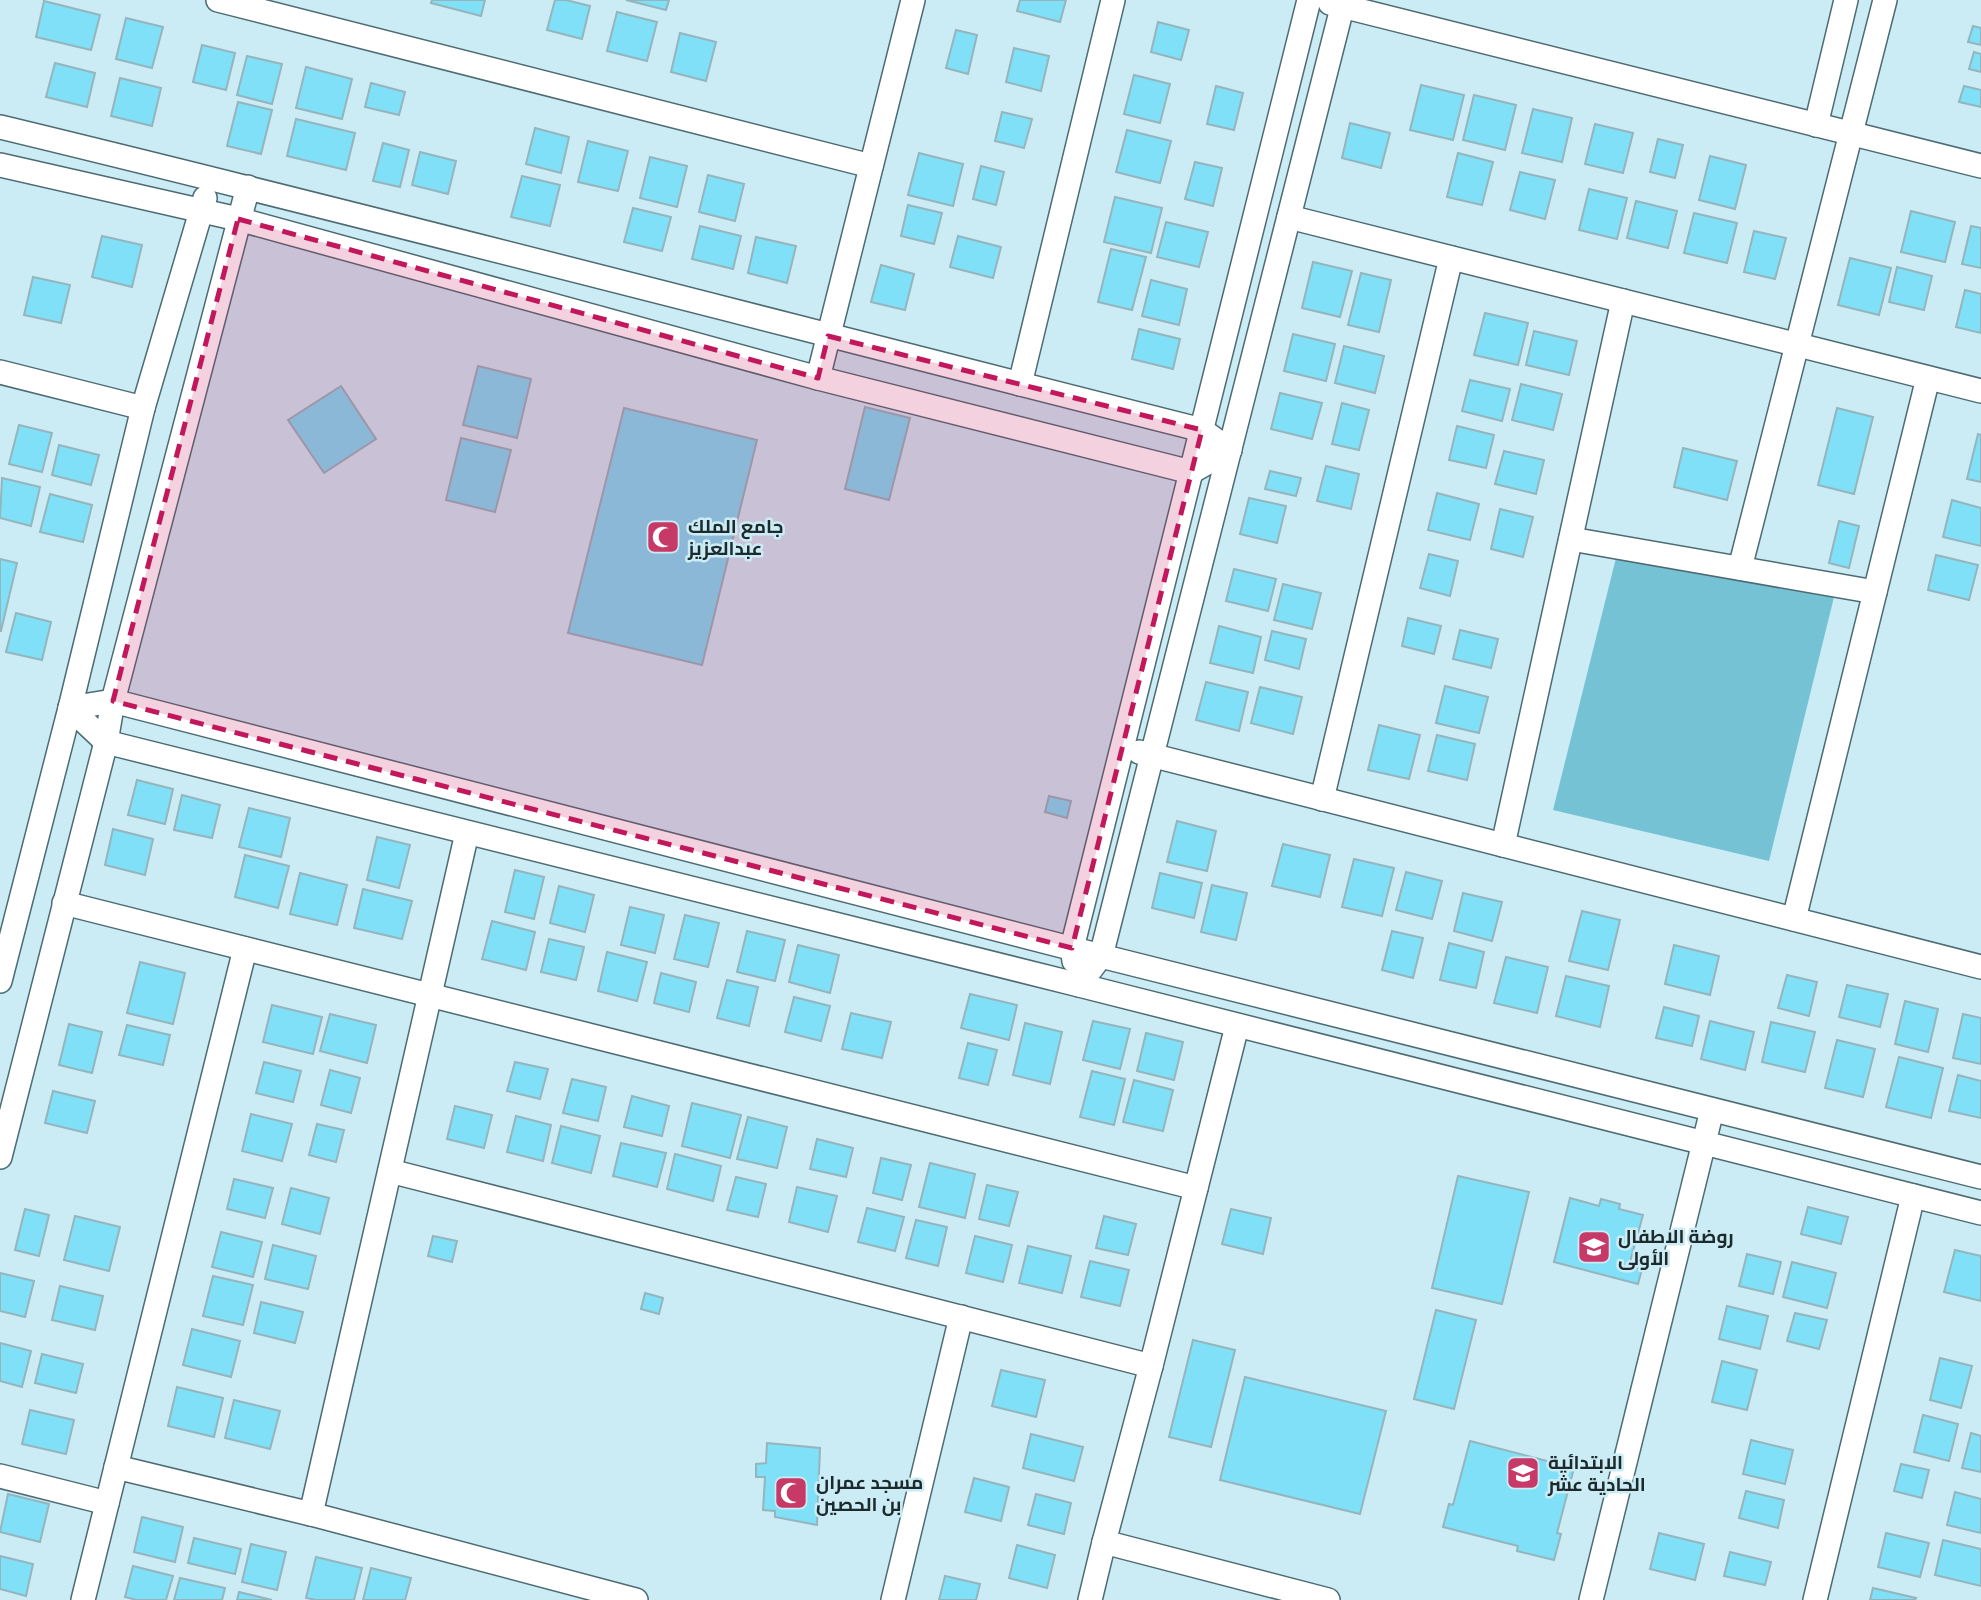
<svg xmlns="http://www.w3.org/2000/svg" width="1981" height="1600" viewBox="0 0 1981 1600" font-family="Signika,Cairo,sans-serif">
<style>
.green{fill:#75c2d5}
.building{fill:#7fe0f8;stroke:#95b5bd;stroke-width:2}
.lines{fill:none;stroke-linecap:round;stroke-linejoin:round}
.minor-casing{stroke:#4d6b73;stroke-width:26}
.minor{stroke:#fff;stroke-width:23}
.marked{fill:#c2185b;fill-opacity:0.2;stroke:#c2185b;stroke-width:5;stroke-dasharray:14 9;stroke-linejoin:round}
.labels{text-anchor:middle;stroke-width:5;stroke-linejoin:round;paint-order:stroke}
.poi-label{font-size:19px;font-weight:bold;fill:#1d2a2d;stroke:#cbecf4;text-anchor:start}
</style>
<rect width="100%" height="100%" fill="#cbecf4"/>
<path class="green" d="M1617,554L1835,593L1769,861L1553,810Z"/>
<g class="building">
<path d="M432,0H485L481,16L431,3Z"/>
<path d="M555,0H566L590,6L582,39L547,30Z"/>
<path d="M626,0H669L666,10Z"/>
<path d="M1020,0H1066L1060,22L1017,11Z"/>
<path d="M44,1L100,15L91,50L36,37Z"/>
<path d="M617,12L657,22L647,61L607,51Z"/>
<path d="M126,18L163,27L152,68L116,59Z"/>
<path d="M1158,22L1189,30L1181,60L1151,52Z"/>
<path d="M1973,26L1981,28V45L1968,42Z"/>
<path d="M956,30L977,35L968,74L946,68Z"/>
<path d="M680,33L716,42L706,81L671,72Z"/>
<path d="M202,45L235,53L226,90L193,82Z"/>
<path d="M1014,48L1049,56L1041,91L1006,82Z"/>
<path d="M1974,52L1981,54V72L1969,69Z"/>
<path d="M247,56L282,64L272,104L237,95Z"/>
<path d="M55,63L95,73L87,107L46,97Z"/>
<path d="M306,67L352,79L342,119L296,108Z"/>
<path d="M1134,75L1170,84L1160,123L1124,114Z"/>
<path d="M120,78L161,88L152,126L111,116Z"/>
<path d="M371,83L405,92L399,115L365,107Z"/>
<path d="M1421,85L1464,95L1453,140L1410,130Z"/>
<path d="M1216,86L1243,93L1234,130L1207,124Z"/>
<path d="M1964,86L1981,90V107L1959,102Z"/>
<path d="M1474,95L1516,105L1505,150L1463,140Z"/>
<path d="M238,102L272,110L261,154L227,146Z"/>
<path d="M1533,109L1572,118L1562,162L1522,153Z"/>
<path d="M1002,112L1032,119L1024,148L995,141Z"/>
<path d="M296,119L355,133L346,170L287,156Z"/>
<path d="M1350,123L1390,133L1381,168L1342,158Z"/>
<path d="M1595,124L1633,133L1623,173L1585,164Z"/>
<path d="M535,128L569,137L561,173L526,164Z"/>
<path d="M1127,130L1171,141L1160,183L1116,172Z"/>
<path d="M1658,139L1683,145L1675,178L1650,172Z"/>
<path d="M588,141L628,151L618,191L578,182Z"/>
<path d="M383,143L409,150L400,187L373,181Z"/>
<path d="M420,152L456,161L448,194L412,185Z"/>
<path d="M919,153L963,164L953,206L908,195Z"/>
<path d="M1458,153L1493,162L1482,205L1447,197Z"/>
<path d="M1710,156L1746,165L1735,209L1699,200Z"/>
<path d="M650,157L687,166L677,207L640,198Z"/>
<path d="M1195,162L1222,168L1213,206L1185,199Z"/>
<path d="M981,166L1004,172L996,205L973,199Z"/>
<path d="M1520,172L1555,180L1545,219L1510,210Z"/>
<path d="M708,175L744,184L735,221L699,212Z"/>
<path d="M522,176L560,185L550,226L511,217Z"/>
<path d="M1589,189L1627,198L1617,239L1579,230Z"/>
<path d="M1115,197L1162,208L1151,253L1104,242Z"/>
<path d="M1636,201L1677,211L1668,248L1627,238Z"/>
<path d="M908,205L942,213L934,244L901,236Z"/>
<path d="M633,208L671,217L662,251L624,242Z"/>
<path d="M1911,211L1955,222L1945,262L1901,252Z"/>
<path d="M1694,213L1737,223L1727,263L1684,253Z"/>
<path d="M1166,222L1208,232L1199,267L1157,257Z"/>
<path d="M700,226L741,236L733,269L692,259Z"/>
<path d="M1971,226L1981,228V268L1962,264Z"/>
<path d="M1754,231L1786,238L1775,279L1744,272Z"/>
<path d="M102,236L142,245L132,287L92,277Z"/>
<path d="M958,236L1001,247L993,278L950,267Z"/>
<path d="M756,237L796,246L787,283L748,273Z"/>
<path d="M1111,249L1146,257L1132,310L1098,302Z"/>
<path d="M1850,258L1891,268L1879,315L1838,305Z"/>
<path d="M1313,262L1352,271L1340,317L1302,308Z"/>
<path d="M881,265L914,274L905,310L871,302Z"/>
<path d="M1897,267L1932,276L1924,310L1889,302Z"/>
<path d="M1361,273L1391,280L1379,332L1348,325Z"/>
<path d="M33,277L70,285L61,323L24,315Z"/>
<path d="M1151,280L1187,289L1179,325L1142,316Z"/>
<path d="M1965,290L1981,294V333L1956,327Z"/>
<path d="M1485,313L1528,323L1518,365L1474,355Z"/>
<path d="M1139,329L1180,339L1173,369L1132,359Z"/>
<path d="M1534,331L1577,341L1569,375L1526,365Z"/>
<path d="M1293,334L1335,344L1326,381L1284,371Z"/>
<path d="M1344,346L1384,356L1375,393L1335,383Z"/>
<path d="M478,366L531,379L517,438L463,425Z"/>
<path d="M1470,380L1510,389L1502,421L1462,411Z"/>
<path d="M1521,384L1562,394L1553,430L1512,420Z"/>
<path d="M341,386L376,439L324,473L288,420Z"/>
<path d="M1280,393L1322,403L1312,439L1271,429Z"/>
<path d="M1342,403L1369,410L1359,450L1332,444Z"/>
<path d="M865,407L910,418L889,500L845,489Z"/>
<path d="M624,408L757,440L702,665L568,633Z"/>
<path d="M1837,408L1873,417L1854,494L1818,485Z"/>
<path d="M19,425L52,433L42,472L9,464Z"/>
<path d="M1457,426L1494,435L1486,468L1449,460Z"/>
<path d="M1978,434L1981,435V482L1967,479Z"/>
<path d="M461,438L511,450L495,512L446,500Z"/>
<path d="M59,445L99,455L91,485L52,475Z"/>
<path d="M1683,448L1737,461L1727,500L1674,487Z"/>
<path d="M1504,451L1544,460L1536,494L1495,484Z"/>
<path d="M1326,466L1359,474L1351,509L1317,501Z"/>
<path d="M1270,471L1301,478L1296,496L1265,489Z"/>
<path d="M2,478L40,487L31,526L0,518Z"/>
<path d="M1437,493L1479,504L1470,540L1428,530Z"/>
<path d="M50,494L92,505L83,542L40,532Z"/>
<path d="M1249,498L1286,506L1277,543L1240,534Z"/>
<path d="M1952,500L1981,508V546L1943,537Z"/>
<path d="M1500,509L1533,517L1523,557L1491,549Z"/>
<path d="M1839,521L1859,526L1849,568L1829,563Z"/>
<path d="M1429,554L1458,561L1450,596L1420,588Z"/>
<path d="M1936,555L1978,565L1969,600L1928,590Z"/>
<path d="M0,559L17,563L1,631H0Z"/>
<path d="M1234,569L1276,579L1268,611L1226,601Z"/>
<path d="M1283,584L1321,593L1312,629L1274,620Z"/>
<path d="M16,613L51,622L42,660L6,652Z"/>
<path d="M1408,618L1441,626L1434,654L1402,646Z"/>
<path d="M1219,626L1261,637L1253,673L1210,663Z"/>
<path d="M1460,630L1498,639L1491,668L1453,659Z"/>
<path d="M1272,631L1306,639L1299,669L1265,660Z"/>
<path d="M1206,682L1248,692L1239,731L1196,720Z"/>
<path d="M1445,686L1488,697L1479,733L1436,723Z"/>
<path d="M1260,687L1302,697L1293,734L1251,723Z"/>
<path d="M1379,725L1420,735L1409,779L1368,770Z"/>
<path d="M1437,735L1475,744L1467,780L1428,771Z"/>
<path d="M137,780L173,789L165,824L128,815Z"/>
<path d="M182,795L220,805L212,838L174,830Z"/>
<path d="M1049,796L1071,801L1067,818L1045,812Z"/>
<path d="M249,808L290,818L281,857L239,847Z"/>
<path d="M1177,821L1216,831L1207,871L1167,862Z"/>
<path d="M113,829L153,839L145,875L105,865Z"/>
<path d="M377,837L410,845L399,888L367,880Z"/>
<path d="M1283,844L1330,855L1320,897L1272,886Z"/>
<path d="M245,855L289,866L278,908L235,897Z"/>
<path d="M1354,859L1394,868L1382,916L1342,907Z"/>
<path d="M515,870L544,877L534,919L505,912Z"/>
<path d="M1406,872L1442,881L1432,919L1396,910Z"/>
<path d="M300,873L347,885L337,925L290,914Z"/>
<path d="M1160,873L1202,883L1194,918L1152,908Z"/>
<path d="M1212,885L1247,893L1236,940L1201,932Z"/>
<path d="M559,886L594,895L585,932L550,923Z"/>
<path d="M363,889L412,901L402,939L354,928Z"/>
<path d="M1463,893L1502,902L1492,941L1454,931Z"/>
<path d="M630,907L664,915L655,953L621,945Z"/>
<path d="M1582,911L1620,920L1608,970L1569,961Z"/>
<path d="M685,915L719,923L708,967L674,959Z"/>
<path d="M492,921L535,932L526,970L482,959Z"/>
<path d="M747,931L785,940L775,981L737,972Z"/>
<path d="M1392,931L1423,938L1413,978L1382,970Z"/>
<path d="M549,939L584,947L576,980L541,972Z"/>
<path d="M1449,943L1484,952L1476,988L1440,980Z"/>
<path d="M798,945L839,955L830,993L789,982Z"/>
<path d="M1674,945L1719,956L1710,995L1665,984Z"/>
<path d="M607,952L647,962L637,1001L598,991Z"/>
<path d="M1506,957L1548,967L1537,1013L1494,1003Z"/>
<path d="M140,962L185,973L173,1024L127,1013Z"/>
<path d="M661,973L696,982L689,1012L654,1003Z"/>
<path d="M1787,975L1817,982L1809,1016L1778,1008Z"/>
<path d="M1566,976L1609,986L1600,1027L1556,1016Z"/>
<path d="M727,980L758,987L749,1026L717,1018Z"/>
<path d="M1847,985L1888,994L1880,1027L1839,1017Z"/>
<path d="M970,994L1017,1005L1009,1040L961,1028Z"/>
<path d="M794,997L830,1006L821,1041L785,1032Z"/>
<path d="M1905,1001L1938,1009L1928,1052L1895,1044Z"/>
<path d="M272,1005L322,1017L313,1054L263,1042Z"/>
<path d="M1664,1007L1699,1016L1692,1046L1656,1038Z"/>
<path d="M851,1013L891,1022L882,1058L842,1049Z"/>
<path d="M330,1014L376,1025L367,1063L320,1051Z"/>
<path d="M1963,1014L1981,1018V1064L1953,1058Z"/>
<path d="M1093,1021L1130,1029L1120,1069L1083,1060Z"/>
<path d="M1710,1021L1754,1032L1745,1070L1701,1059Z"/>
<path d="M1771,1022L1815,1032L1805,1072L1762,1062Z"/>
<path d="M1025,1023L1062,1032L1050,1084L1013,1075Z"/>
<path d="M69,1024L102,1032L92,1073L59,1065Z"/>
<path d="M127,1025L170,1035L163,1065L119,1055Z"/>
<path d="M1146,1033L1183,1042L1174,1080L1137,1071Z"/>
<path d="M1837,1040L1875,1049L1863,1097L1825,1088Z"/>
<path d="M968,1043L997,1050L988,1085L959,1078Z"/>
<path d="M1899,1057L1943,1068L1931,1118L1886,1107Z"/>
<path d="M264,1062L301,1071L293,1102L256,1093Z"/>
<path d="M515,1062L548,1069L540,1099L507,1091Z"/>
<path d="M330,1070L360,1078L351,1113L321,1105Z"/>
<path d="M1092,1071L1125,1079L1114,1125L1080,1117Z"/>
<path d="M1958,1075L1981,1081V1118L1949,1111Z"/>
<path d="M572,1079L606,1087L598,1121L563,1113Z"/>
<path d="M1134,1080L1173,1090L1163,1131L1123,1122Z"/>
<path d="M53,1091L95,1101L87,1133L45,1123Z"/>
<path d="M632,1096L669,1106L662,1136L624,1127Z"/>
<path d="M692,1103L741,1115L730,1158L682,1146Z"/>
<path d="M455,1106L492,1115L484,1148L447,1139Z"/>
<path d="M251,1114L292,1124L282,1161L242,1151Z"/>
<path d="M516,1116L551,1125L543,1161L507,1152Z"/>
<path d="M748,1117L787,1127L777,1168L737,1159Z"/>
<path d="M317,1124L344,1130L336,1162L309,1155Z"/>
<path d="M561,1126L600,1136L591,1173L552,1163Z"/>
<path d="M817,1139L853,1148L846,1177L810,1169Z"/>
<path d="M621,1143L666,1153L657,1187L613,1176Z"/>
<path d="M675,1154L721,1166L713,1201L667,1189Z"/>
<path d="M881,1158L911,1165L902,1200L873,1193Z"/>
<path d="M930,1163L975,1174L965,1218L919,1207Z"/>
<path d="M1458,1176L1529,1192L1502,1304L1432,1288Z"/>
<path d="M736,1177L766,1184L758,1217L727,1210Z"/>
<path d="M234,1179L273,1188L265,1218L227,1209Z"/>
<path d="M987,1185L1018,1192L1009,1226L979,1219Z"/>
<path d="M797,1187L837,1196L828,1232L789,1222Z"/>
<path d="M291,1188L329,1198L320,1234L282,1224Z"/>
<path d="M1570,1198L1599,1206L1601,1199L1620,1204L1619,1209L1643,1215L1629,1266L1642,1269L1638,1284L1554,1262Z"/>
<path d="M1808,1207L1848,1217L1841,1244L1801,1234Z"/>
<path d="M867,1208L904,1217L895,1251L858,1242Z"/>
<path d="M25,1209L49,1215L39,1256L15,1250Z"/>
<path d="M1231,1209L1271,1218L1263,1254L1222,1244Z"/>
<path d="M75,1216L120,1227L109,1271L64,1260Z"/>
<path d="M1104,1216L1136,1224L1128,1255L1096,1248Z"/>
<path d="M916,1220L947,1227L938,1266L906,1258Z"/>
<path d="M221,1232L262,1242L253,1277L212,1267Z"/>
<path d="M433,1236L457,1241L452,1262L428,1256Z"/>
<path d="M975,1236L1012,1245L1003,1282L966,1273Z"/>
<path d="M273,1245L316,1256L308,1289L265,1279Z"/>
<path d="M1028,1246L1071,1256L1062,1293L1019,1283Z"/>
<path d="M1955,1250L1981,1256V1301L1944,1292Z"/>
<path d="M1747,1254L1781,1262L1773,1294L1739,1286Z"/>
<path d="M1090,1261L1129,1270L1120,1306L1081,1297Z"/>
<path d="M1792,1262L1836,1273L1827,1308L1783,1297Z"/>
<path d="M0,1273L34,1281L25,1317L0,1311Z"/>
<path d="M213,1276L253,1285L243,1325L203,1316Z"/>
<path d="M60,1286L103,1296L95,1330L52,1320Z"/>
<path d="M645,1293L663,1298L659,1314L641,1309Z"/>
<path d="M261,1302L303,1312L295,1343L254,1333Z"/>
<path d="M1727,1306L1768,1316L1760,1349L1719,1339Z"/>
<path d="M1436,1310L1476,1320L1454,1409L1414,1399Z"/>
<path d="M1795,1313L1827,1320L1819,1349L1787,1341Z"/>
<path d="M192,1329L240,1341L231,1377L183,1365Z"/>
<path d="M1193,1340L1235,1350L1211,1447L1169,1437Z"/>
<path d="M0,1343L31,1351L22,1387L0,1381Z"/>
<path d="M42,1354L83,1364L76,1393L35,1383Z"/>
<path d="M1940,1358L1972,1366L1961,1408L1930,1400Z"/>
<path d="M1722,1361L1757,1370L1747,1410L1712,1402Z"/>
<path d="M1001,1370L1045,1380L1036,1417L992,1406Z"/>
<path d="M1245,1377L1386,1411L1360,1514L1220,1480Z"/>
<path d="M177,1387L223,1398L214,1437L168,1426Z"/>
<path d="M234,1400L280,1411L270,1449L225,1438Z"/>
<path d="M30,1410L74,1420L66,1454L22,1444Z"/>
<path d="M1923,1415L1958,1424L1949,1461L1914,1452Z"/>
<path d="M1971,1433L1981,1436V1472L1962,1468Z"/>
<path d="M1031,1434L1083,1447L1074,1481L1023,1468Z"/>
<path d="M1751,1440L1793,1450L1785,1484L1743,1474Z"/>
<path d="M1470,1441L1574,1468L1557,1533L1561,1534L1554,1560L1517,1551L1518,1546L1443,1527L1449,1504L1453,1505Z"/>
<path d="M767,1443L820,1448L817,1525L775,1517V1511L763,1510L765,1477H756V1464L766,1463Z"/>
<path d="M1901,1464L1929,1470L1922,1498L1894,1491Z"/>
<path d="M974,1478L1009,1487L1001,1521L965,1512Z"/>
<path d="M1746,1491L1784,1500L1778,1528L1739,1518Z"/>
<path d="M1955,1492L1981,1499V1533L1947,1525Z"/>
<path d="M8,1494L49,1504L40,1542L0,1532Z"/>
<path d="M1036,1494L1071,1503L1064,1534L1028,1525Z"/>
<path d="M142,1517L183,1527L175,1562L134,1552Z"/>
<path d="M1659,1533L1704,1544L1695,1580L1650,1569Z"/>
<path d="M1886,1533L1929,1543L1920,1577L1878,1567Z"/>
<path d="M194,1538L241,1549L235,1574L188,1563Z"/>
<path d="M1943,1540L1981,1549V1586L1935,1575Z"/>
<path d="M251,1544L286,1552L277,1590L242,1582Z"/>
<path d="M1017,1545L1055,1555L1047,1588L1009,1578Z"/>
<path d="M1730,1552L1771,1562L1765,1585L1724,1576Z"/>
<path d="M0,1556L33,1564L26,1596L0,1589Z"/>
<path d="M316,1557L362,1568L354,1600H316L306,1598Z"/>
<path d="M133,1566L173,1576L166,1600H137L125,1597Z"/>
<path d="M371,1568L411,1578L405,1600H363Z"/>
<path d="M945,1576L980,1584L976,1600H939Z"/>
<path d="M180,1578L225,1588L222,1600H174Z"/>
<path d="M1873,1588L1916,1598L1915,1600H1870Z"/>
<path d="M239,1592L272,1600H237Z"/>
</g>
<g class="lines">
<defs>
<g id="minor">
<path d="M218,0L871,166"/>
<path d="M1330,3L1981,166"/>
<path d="M1816,125L1846,0"/>
<path d="M0,127C402,224 801,329 1202,430L1230,450L1191,472L818,378L238,219L0,165"/>
<path d="M1289,217L1981,391"/>
<path d="M0,372L143,408"/>
<path d="M818,378L913,0"/>
<path d="M1020,384L1113,0"/>
<path d="M1571,539L1875,592"/>
<path d="M1740,568L1885,0"/>
<path d="M70,708L106,742L1079,985L1981,1213"/>
<path d="M70,708L113,701L1101,956L1981,1177"/>
<path d="M1139,752L1981,967"/>
<path d="M1322,799L1451,258"/>
<path d="M1503,845L1623,301"/>
<path d="M64,903L1196,1188"/>
<path d="M1794,919L1928,378"/>
<path d="M1074,961L1072,948L1309,0"/>
<path d="M0,981L70,708L143,408L205,198"/>
<path d="M1079,985L1101,956L1344,0"/>
<path d="M0,1157L106,742L113,701L248,187"/>
<path d="M390,1171L1151,1366"/>
<path d="M116,1467L311,1514L636,1600"/>
<path d="M0,1476L107,1503"/>
<path d="M311,1514L467,833"/>
<path d="M1104,1542L1328,1600"/>
<path d="M83,1600L245,949"/>
<path d="M893,1600L961,1317"/>
<path d="M1090,1600L1104,1542L1151,1366L1237,1026"/>
<path d="M1591,1600L1712,1110"/>
<path d="M1815,1600L1913,1196"/>
</g>
</defs>
<use href="#minor" class="minor-casing"/>
<use href="#minor" class="minor"/>
</g>
<path class="marked" d="M238,219L818,378L828,336L1202,430L1072,948L113,701Z"/>
<defs>
<symbol id="mosque-square" viewBox="-11 -11 22 22"><rect x="-9" y="-9" width="18" height="18" rx="4" fill="#c73967" stroke="#cbecf4"/><path d="M3.5-4.9A6 6 0 1 0 3.5 4.9A5 5 0 1 1 3.5-4.9Z" fill="#fff"/></symbol>
<symbol id="school-square" viewBox="-11 -11 22 22"><rect x="-9" y="-9" width="18" height="18" rx="4" fill="#c73967" stroke="#cbecf4"/><path d="M0-5L7-2L0 1L-7-2ZM-4 1L0 2.5L4 1V4Q0 6-4 4Z" fill="#fff"/></symbol>
</defs>
<g fill-rule="evenodd">
<use href="#mosque-square" x="644" y="518" width="38" height="38"/>
<use href="#school-square" x="1575" y="1228" width="38" height="38"/>
<use href="#school-square" x="1504" y="1454" width="38" height="38"/>
<use href="#mosque-square" x="772" y="1474" width="38" height="38"/>
</g>
<g class="labels">
<g class="poi-label">
<text x="688" y="533">جامع الملك<tspan x="688" dy="22">عبدالعزيز</tspan></text>
<text x="1618" y="1243">روضة الاطفال<tspan x="1618" dy="22">الأولى</tspan></text>
<text x="1548" y="1469">الابتدائية<tspan x="1548" dy="22">الحادية عشر</tspan></text>
<text x="816" y="1489">مسجد عمران<tspan x="816" dy="22">بن الحصين</tspan></text>
</g>
</g>
</svg>
